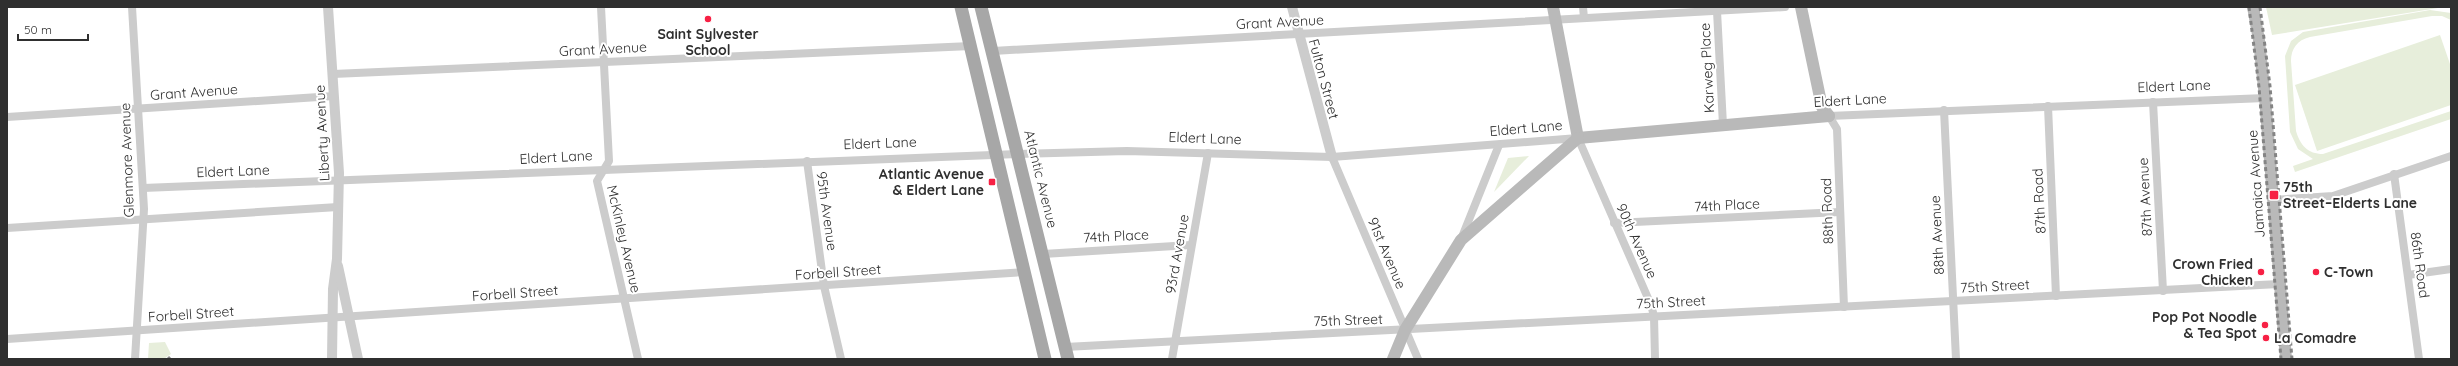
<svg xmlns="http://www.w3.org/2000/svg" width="2458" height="366" viewBox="0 0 2458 366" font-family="Quicksand,sans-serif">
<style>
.green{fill:#e7eedb}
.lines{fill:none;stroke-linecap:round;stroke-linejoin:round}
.minor{stroke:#ccc;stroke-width:8}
.tertiary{stroke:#ccc;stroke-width:10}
.secondary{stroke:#b9b9b9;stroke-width:12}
.primary{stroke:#a7a7a7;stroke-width:13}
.rail{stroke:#848484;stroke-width:3;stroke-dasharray:4 3;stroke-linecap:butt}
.poi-dot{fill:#f72044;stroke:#fff;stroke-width:1.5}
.labels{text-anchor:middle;stroke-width:4;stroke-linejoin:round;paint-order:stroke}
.street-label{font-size:14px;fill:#2f2f2f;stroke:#fff}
.poi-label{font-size:14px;font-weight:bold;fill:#2f2f2f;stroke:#fff;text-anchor:end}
</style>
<rect width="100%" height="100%" fill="#fff"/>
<g class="green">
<path d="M2266,7H2444L2272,35Z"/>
<path d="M2430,10L2451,13V20L2442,16H2432L2310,37C2297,40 2291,49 2291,61L2296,131C2300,145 2308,154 2323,154L2451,111V119L2295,172L2293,166L2313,159L2298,149L2290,132L2285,56L2291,41L2303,32Z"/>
<path d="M2440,35L2451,67V105L2317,151L2295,85Z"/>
<path d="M1529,156L1494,192L1508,158Z"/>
<path d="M165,342L171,354L164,359H148L149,343Z"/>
</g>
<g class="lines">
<g class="minor">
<path d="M132,7L144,209L135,359"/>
<path d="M601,7L609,161L597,181L638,359"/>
<path d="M1583,7L1584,18"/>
<path d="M1717,11L1723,125"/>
<path d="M993,51L1785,7"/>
<path d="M333,74L971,46"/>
<path d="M2153,102L2163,291"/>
<path d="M2048,106L2056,296"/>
<path d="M1944,110L1956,359"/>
<path d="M7,117L334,96"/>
<path d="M1332,157L1418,359"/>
<path d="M807,161L824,286L841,359"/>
<path d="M2394,174L2419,359"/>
<path d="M143,188L1018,154L1127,151L1332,157L1578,138L1651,305L1654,316L1655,359"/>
<path d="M2273,200L2333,196L2451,156"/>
<path d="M1614,223L1840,212"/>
<path d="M7,228L338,207"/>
<path d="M1462,237L1499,145"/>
<path d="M1043,254L1191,245"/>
<path d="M2408,275L2451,269"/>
<path d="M1844,307L1837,129L1829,116L2265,98"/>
<path d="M7,339L1024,272"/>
<path d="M1065,347L2279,284"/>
<path d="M1172,359L1208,153"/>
</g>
<g class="tertiary">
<path d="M328,7L339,173L337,259L333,289L332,359"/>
<path d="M1292,7L1332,157"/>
<path d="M338,266L358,359"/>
</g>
<g class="secondary">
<path d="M1553,7L1578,138"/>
<path d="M1801,7L1822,107L1829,116"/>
<path d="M2253,7L2259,40L2265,98L2286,359"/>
<path d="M1578,138L1829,116"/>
<path d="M1393,359L1405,330L1461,240L1578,138"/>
</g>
<g class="primary">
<path d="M961,7L1045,359"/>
<path d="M981,7L1068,359"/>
</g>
<g class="rail">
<path d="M2249,7L2259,87L2281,359"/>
<path d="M2260,7L2270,86L2292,359"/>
<path d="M168,357L170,359"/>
</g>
</g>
<g class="poi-dot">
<circle cx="708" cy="19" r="4"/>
<rect x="988" y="178" width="8" height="8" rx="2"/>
<rect x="2269" y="190" width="10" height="10" rx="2"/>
<circle cx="2261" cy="272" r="4"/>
<circle cx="2316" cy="272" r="4"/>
<circle cx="2265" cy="325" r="4"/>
<circle cx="2266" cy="338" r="4"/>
</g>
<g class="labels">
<g class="street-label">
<text transform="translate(1280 22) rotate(-3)" y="5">Grant Avenue</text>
<text transform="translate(603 49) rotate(-3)" y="5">Grant Avenue</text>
<text transform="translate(1707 68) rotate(-93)" y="5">Karweg Place</text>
<text transform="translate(1324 79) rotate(75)" y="5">Fulton Street</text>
<text transform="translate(2174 86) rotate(-2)" y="5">Eldert Lane</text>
<text transform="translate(194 92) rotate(-4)" y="5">Grant Avenue</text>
<text transform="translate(1850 100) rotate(-3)" y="5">Eldert Lane</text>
<text transform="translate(1526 128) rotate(-5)" y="5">Eldert Lane</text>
<text transform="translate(322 133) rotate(-93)" y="5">Liberty Avenue</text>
<text transform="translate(1205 138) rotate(2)" y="5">Eldert Lane</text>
<text transform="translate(880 143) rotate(-2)" y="5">Eldert Lane</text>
<text transform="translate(556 157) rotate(-3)" y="5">Eldert Lane</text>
<text transform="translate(127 160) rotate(-92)" y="5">Glenmore Avenue</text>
<text transform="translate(233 171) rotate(-2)" y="5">Eldert Lane</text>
<text transform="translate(1041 179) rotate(76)" y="5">Atlantic Avenue</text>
<text transform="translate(2256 184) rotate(-94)" y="5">Jamaica Avenue</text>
<text transform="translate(2145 197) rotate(-93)" y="5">87th Avenue</text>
<text transform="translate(2039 201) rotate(-93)" y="5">87th Road</text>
<text transform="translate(1727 205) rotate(-3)" y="5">74th Place</text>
<text transform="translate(827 211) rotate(82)" y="5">95th Avenue</text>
<text transform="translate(1827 211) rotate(-92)" y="5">88th Road</text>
<text transform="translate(1937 235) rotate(-93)" y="5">88th Avenue</text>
<text transform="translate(1116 236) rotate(-3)" y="5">74th Place</text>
<text transform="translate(624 239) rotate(77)" y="5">McKinley Avenue</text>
<text transform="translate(1637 241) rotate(66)" y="5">90th Avenue</text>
<text transform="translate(1387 253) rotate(67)" y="5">91st Avenue</text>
<text transform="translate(1177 254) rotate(-80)" y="5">93rd Avenue</text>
<text transform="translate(2420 265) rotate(82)" y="5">86th Road</text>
<text transform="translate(838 272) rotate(-4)" y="5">Forbell Street</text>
<text transform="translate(1995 286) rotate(-3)" y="5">75th Street</text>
<text transform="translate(515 293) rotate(-4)" y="5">Forbell Street</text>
<text transform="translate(1671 302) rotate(-3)" y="5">75th Street</text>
<text transform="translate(191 314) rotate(-4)" y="5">Forbell Street</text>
<text transform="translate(1348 320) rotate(-2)" y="5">75th Street</text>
</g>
<g class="poi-label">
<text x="708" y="39" text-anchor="middle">Saint Sylvester<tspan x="708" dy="16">School</tspan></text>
<text x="984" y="179">Atlantic Avenue<tspan x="984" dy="16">&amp; Eldert Lane</tspan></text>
<text x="2283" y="192" text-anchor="start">75th<tspan x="2283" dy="16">Street–Elderts Lane</tspan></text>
<text x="2253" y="269">Crown Fried<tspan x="2253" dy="16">Chicken</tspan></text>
<text x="2324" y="277" text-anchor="start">C-Town</text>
<text x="2257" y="322">Pop Pot Noodle<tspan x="2257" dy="16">&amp; Tea Spot</tspan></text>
<text x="2274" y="343" text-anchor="start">La Comadre</text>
</g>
</g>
<rect width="2458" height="366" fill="none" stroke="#2f2f2f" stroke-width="16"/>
<path d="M18 34v6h70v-6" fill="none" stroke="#2f2f2f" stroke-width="2"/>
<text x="24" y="34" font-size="12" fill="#2f2f2f" stroke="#ffffff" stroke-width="3" paint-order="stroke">50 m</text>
</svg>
